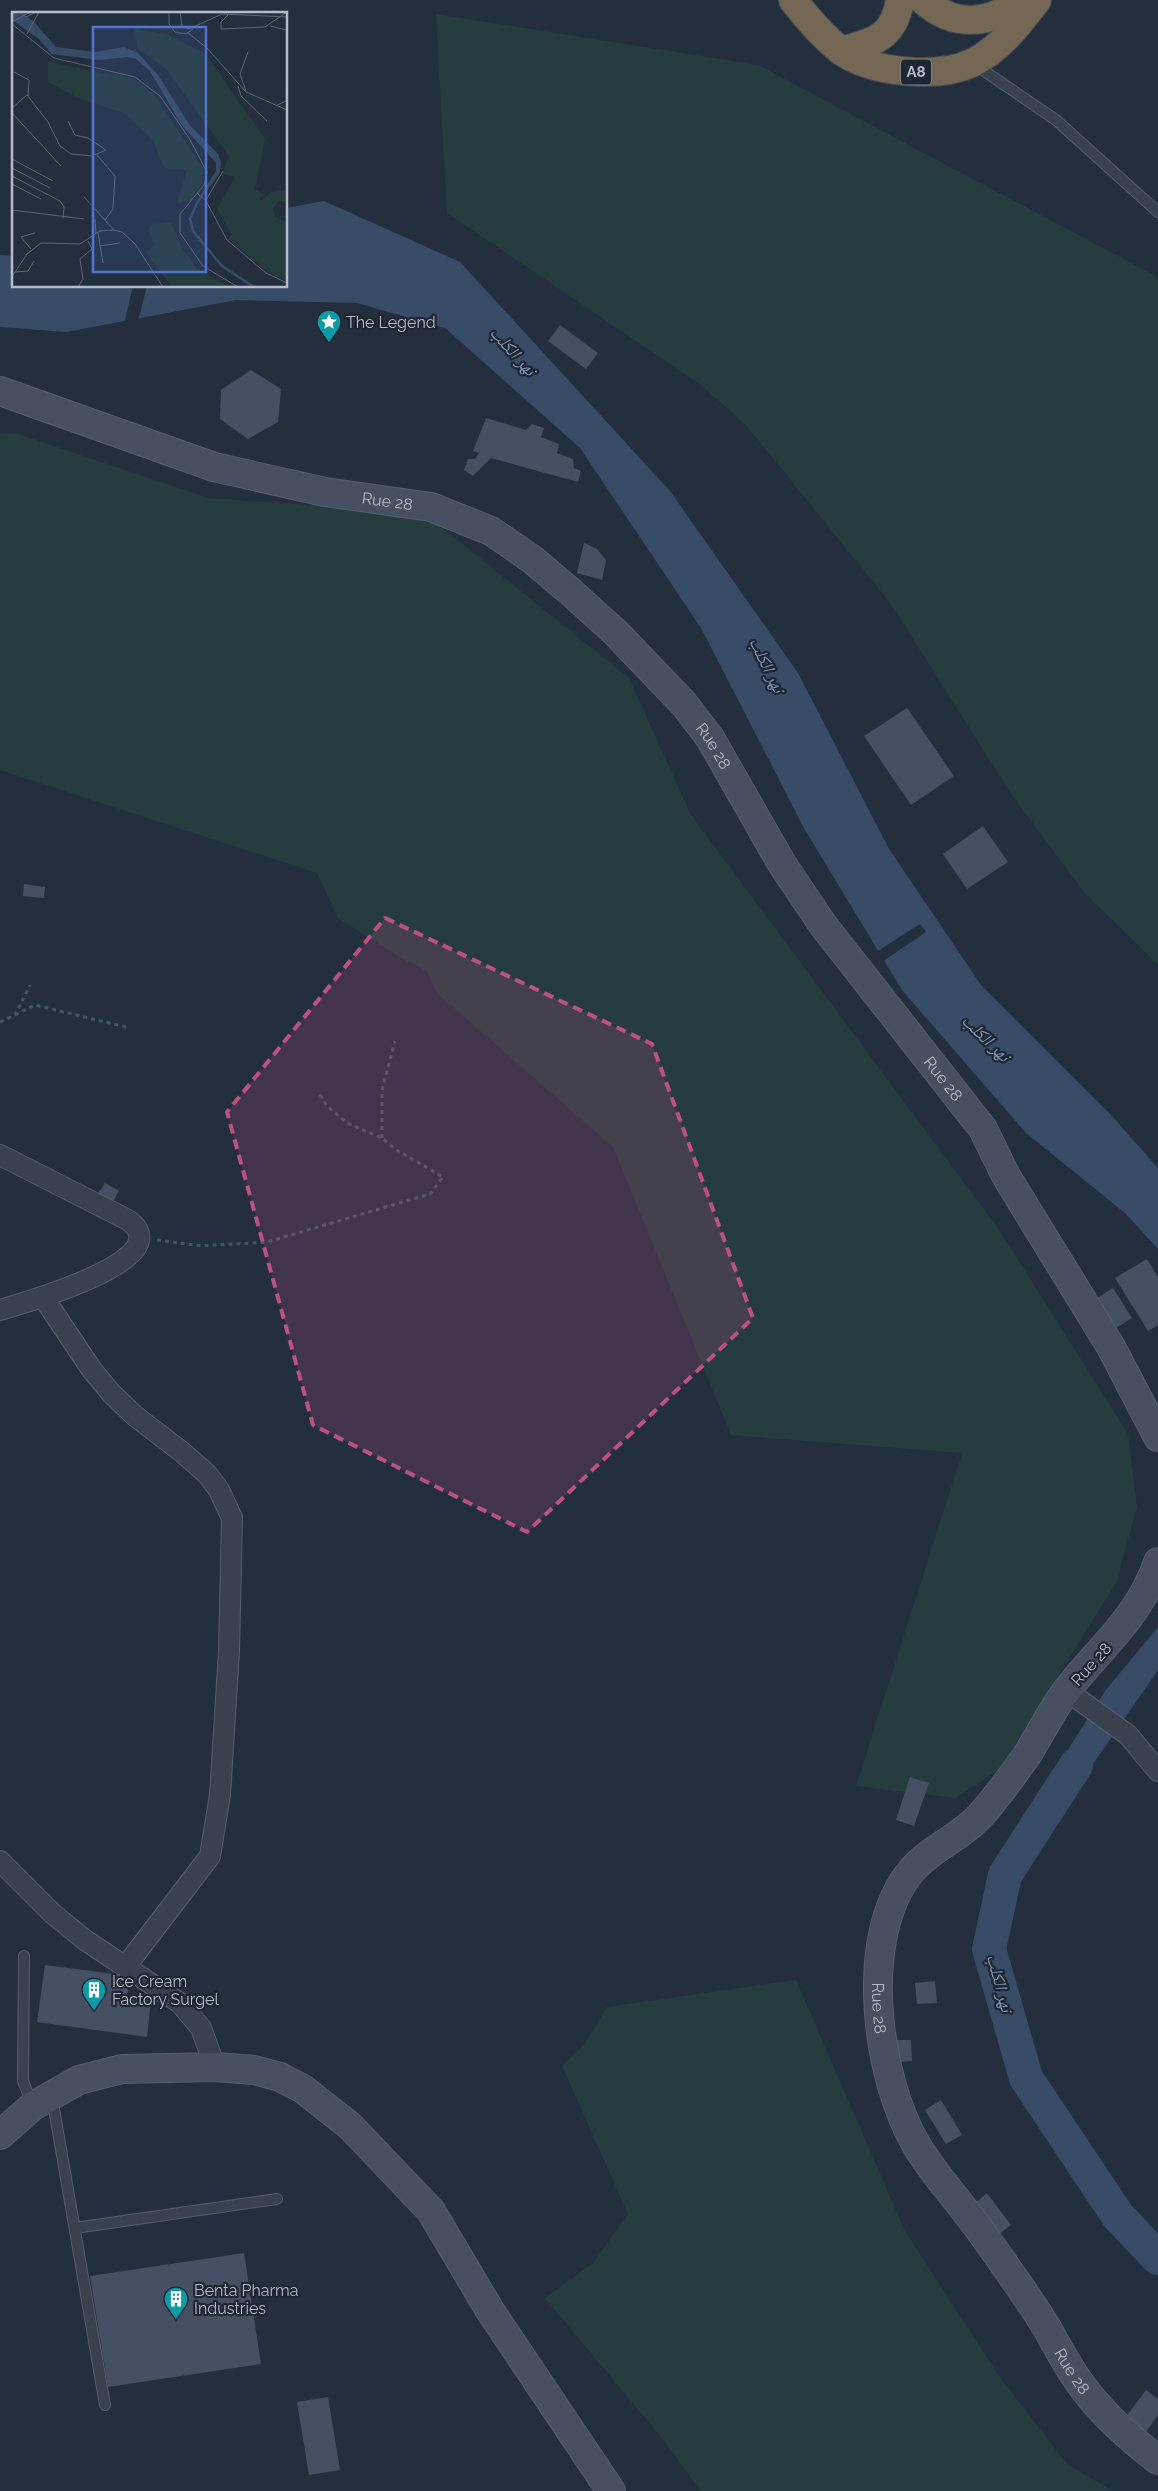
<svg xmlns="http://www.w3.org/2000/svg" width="1158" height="2491" viewBox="0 0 1158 2491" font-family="Raleway,'Noto Naskh Arabic',sans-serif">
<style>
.green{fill:#263c3f}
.water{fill:#394c67}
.pier{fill:#242f3e}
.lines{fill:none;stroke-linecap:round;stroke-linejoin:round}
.river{stroke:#394c67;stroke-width:34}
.building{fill:#455162}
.lane-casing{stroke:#565f6c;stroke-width:12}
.street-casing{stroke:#565f6c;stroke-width:22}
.secondary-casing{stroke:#565f6c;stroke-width:30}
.highway-casing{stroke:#434c59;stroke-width:30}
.path{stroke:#44595c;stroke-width:3;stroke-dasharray:4 4;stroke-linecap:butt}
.lane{stroke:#38414e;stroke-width:10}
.street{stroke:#38414e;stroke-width:20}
.secondary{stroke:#465061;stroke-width:28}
.highway{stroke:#746855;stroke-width:28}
.marked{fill:#bd5182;fill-opacity:0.2;stroke:#bd5182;stroke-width:4;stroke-dasharray:10 6;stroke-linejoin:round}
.labels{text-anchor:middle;stroke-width:4.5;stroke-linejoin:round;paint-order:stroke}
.shield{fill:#1d2633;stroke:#878f9c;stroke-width:1}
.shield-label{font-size:15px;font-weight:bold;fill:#b4bcc9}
.poi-label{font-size:16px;fill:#b4bcc9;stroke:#1d2633;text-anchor:start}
.street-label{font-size:16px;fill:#b4bcc9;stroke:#1d2633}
.water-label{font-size:18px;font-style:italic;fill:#7c92b1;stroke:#1d2633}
.inset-river{fill:none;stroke:#394c67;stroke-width:2.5}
.inset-road{fill:none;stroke:#5e6776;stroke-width:1}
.view{fill:#5274d3;fill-opacity:0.15;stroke:#5274d3;stroke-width:2.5}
.inset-edge{fill:none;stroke:#b4bcc9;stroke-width:2.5}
</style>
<rect width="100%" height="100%" fill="#242f3e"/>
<g class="green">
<path d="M436,14L758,65L1154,275L1158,281V965L1084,892L1011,794L891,604L746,425L701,385L447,213Z"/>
<path d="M0,433L18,434L208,498L356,508L435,522L629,678L691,815L1000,1231L1128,1434L1137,1507L1116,1583L1000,1769L956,1798L856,1786L962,1453L731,1435L613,1147L437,993L427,971L399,957L338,918L317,873L0,770Z"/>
<path d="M796,1980L905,2231L1001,2379L1067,2464L1113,2491H701L658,2433L545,2298L593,2263L628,2214L562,2066L584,2045L607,2007Z"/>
</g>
<g class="water">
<path d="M324,201L460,262L670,491L798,673L889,849L981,985L1111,1115L1158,1168V1249L1125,1213L1026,1133L902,990L805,830L701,628L580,448L445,328L357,303L236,300L66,332L0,327V255L14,256V286H286V208Z"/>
<path d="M1158,1627V1670L1062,1809L1039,1796L1105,1691Z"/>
</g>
<g class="pier">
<path d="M133,286H147L138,321L124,324Z"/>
<path d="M920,924L926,932L882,962L876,952Z"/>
</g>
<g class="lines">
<path class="river" d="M1076,1765L1005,1875L989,1949L1026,2078L1118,2216L1158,2258"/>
</g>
<g class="building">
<path d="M560,325L598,353L586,369L548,341Z"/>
<path d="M251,370L281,389L278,422L248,439L220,419L221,390Z"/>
<path d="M486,418L526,430L532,424L544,428L541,437L559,444L557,453L573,459L574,468L581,471L578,482L491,458L473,476L464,470L468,459H475L479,453L473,451Z"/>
<path d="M584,543L597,549L606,560L602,580L577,573Z"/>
<path d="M907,708L954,776L911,805L864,736Z"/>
<path d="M983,826L1008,862L967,889L943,854Z"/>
<path d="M24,884L45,887L44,898L23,896Z"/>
<path d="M105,1183L119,1191L112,1203L97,1195Z"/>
<path d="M1147,1259L1158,1277V1325L1148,1331L1115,1278Z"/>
<path d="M1113,1288L1132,1318L1114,1329L1096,1299Z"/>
<path d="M910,1777L929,1783L914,1826L896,1820Z"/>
<path d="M45,1965L130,1976L127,1997L151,2000L147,2037L37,2022Z"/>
<path d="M935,1981L937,2003L917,2004L915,1983Z"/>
<path d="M896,2040H911L912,2061L898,2062Z"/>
<path d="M941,2100L962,2135L946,2144L925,2110Z"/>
<path d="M987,2193L1011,2225L998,2235L975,2203Z"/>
<path d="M244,2253L261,2364L108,2387L90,2276Z"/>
<path d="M1146,2390L1158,2399V2415L1145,2433L1125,2418Z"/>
<path d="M328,2397L340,2470L309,2475L297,2402Z"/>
</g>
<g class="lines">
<defs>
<g id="lane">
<path d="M974,64L1056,120L1158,212"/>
<path d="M24,1956L23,2081L33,2106"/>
<path d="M52,2097L105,2405"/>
<path d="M75,2228L277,2199"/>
</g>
<g id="street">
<path d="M0,1155L128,1220C183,1259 23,1303 0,1310"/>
<path d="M43,1297L92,1370L111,1393L135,1416L182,1452L207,1474L219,1490L232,1518L229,1651L220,1795L210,1856L126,1966"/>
<path d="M1067,1691L1128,1735L1158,1771"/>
<path d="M0,1861L53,1914L85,1940L180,2003L201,2028L215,2067"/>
</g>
<g id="secondary">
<path id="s1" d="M0,391L214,467L325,492L431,507L491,531L533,560L573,594L616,633L684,704L710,738L782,864L823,925L983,1129L1006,1176L1111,1347L1158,1437"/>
<path id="s2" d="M1158,1562C1139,1618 1102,1645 1067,1690C1052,1710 1040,1734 1027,1755C1013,1775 997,1797 980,1816C961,1837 931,1848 912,1870C857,1935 876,2077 917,2146C935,2176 959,2201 979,2229C1002,2261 1026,2294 1047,2328C1063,2357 1078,2385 1101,2409C1118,2428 1137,2444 1158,2460"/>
<path d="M0,2135L33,2106L79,2080L122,2069L215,2067L254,2070L280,2077L303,2089L350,2126L431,2211L489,2309L611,2491"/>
</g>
<g id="highway">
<path d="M793,0C807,18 822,36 840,50C871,73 937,79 972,63C999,50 1019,24 1037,0"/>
<path d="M923,0C953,27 989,26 1019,0"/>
<path d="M841,51C874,42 894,38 900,0"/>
</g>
</defs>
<use href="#lane" class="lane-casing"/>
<use href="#street" class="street-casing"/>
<use href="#secondary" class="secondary-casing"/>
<use href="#highway" class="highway-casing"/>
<g class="path">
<path d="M15,1015L35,1005L130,1028"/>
<path d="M0,1022L15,1015L30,985"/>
<path d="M382,1138V1090L395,1041"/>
<path d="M157,1240L202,1246L267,1242L430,1194L443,1177L395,1149L382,1138L347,1123L327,1106L319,1093"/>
</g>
<use href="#lane" class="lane"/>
<use href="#street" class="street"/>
<use href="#secondary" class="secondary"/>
<use href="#highway" class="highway"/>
</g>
<path class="marked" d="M385,918L652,1044L753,1318L527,1532L313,1425L227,1112Z"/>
<defs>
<symbol id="sight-pin" viewBox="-11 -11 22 30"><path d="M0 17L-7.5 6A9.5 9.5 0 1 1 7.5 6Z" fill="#0f9aa8" stroke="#1d2633"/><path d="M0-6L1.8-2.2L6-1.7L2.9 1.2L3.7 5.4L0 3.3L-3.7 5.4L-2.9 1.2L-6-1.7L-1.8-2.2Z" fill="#fff"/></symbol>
<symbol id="building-pin" viewBox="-11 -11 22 30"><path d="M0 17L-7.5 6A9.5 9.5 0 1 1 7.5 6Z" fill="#0f9aa8" stroke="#1d2633"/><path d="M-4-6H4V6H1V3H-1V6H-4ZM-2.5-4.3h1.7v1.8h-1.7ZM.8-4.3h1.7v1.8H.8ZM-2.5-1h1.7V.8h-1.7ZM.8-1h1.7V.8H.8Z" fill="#fff"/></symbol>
</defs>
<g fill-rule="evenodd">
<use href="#sight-pin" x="315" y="308" width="28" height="38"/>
<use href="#building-pin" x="80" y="1976" width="28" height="38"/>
<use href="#building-pin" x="162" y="2285" width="28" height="38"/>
</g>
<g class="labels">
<rect class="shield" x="901" y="59.5" width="30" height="25" rx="4"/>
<g class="shield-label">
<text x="916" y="77">A8</text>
</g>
<g class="poi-label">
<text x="346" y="328">The Legend</text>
<text x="112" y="1987">Ice Cream<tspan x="112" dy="18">Factory Surgel</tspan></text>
<text x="194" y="2296">Benta Pharma<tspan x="194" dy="18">Industries</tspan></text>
</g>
<g class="street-label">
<text dy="6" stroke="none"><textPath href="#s1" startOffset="404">Rue 28</textPath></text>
<text dy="6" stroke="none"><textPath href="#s1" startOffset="824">Rue 28</textPath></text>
<text dy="6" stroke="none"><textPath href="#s1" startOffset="1229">Rue 28</textPath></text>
<text transform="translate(1091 1664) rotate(-48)" y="6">Rue 28</text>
<text dy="6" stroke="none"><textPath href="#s2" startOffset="544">Rue 28</textPath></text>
<text dy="6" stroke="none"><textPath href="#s2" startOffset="962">Rue 28</textPath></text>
</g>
<g class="water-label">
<text transform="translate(513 351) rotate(48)" y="6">نهر الكلب</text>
<text transform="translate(767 665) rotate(64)" y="6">نهر الكلب</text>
<text transform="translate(986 1038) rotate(44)" y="6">نهر الكلب</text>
<text transform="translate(1000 1983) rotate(75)" y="6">نهر الكلب</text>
</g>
</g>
<g transform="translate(12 12)">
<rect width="275" height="275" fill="#242f3e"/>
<path d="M123,17L155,22L194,42L253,127L243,178L253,182L247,186L249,189L259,180L275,178V189H267L261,196L263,205L275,210V269L254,259L217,227L220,223L205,196L223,165L210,162L217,144L154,57L125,36ZM36,50L123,67L142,82L191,156L190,171L179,189L165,191L175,158L152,156L141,128L112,101L68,87L36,70ZM159,210L169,234L185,257L218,275H160L134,241L142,233L136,218L140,212Z" fill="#263c3f"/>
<path d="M7,0L21,9L44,35L83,40L112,35L126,41L146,63L177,112L206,142L209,150L208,160L185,193L183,192L204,159V151L169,112L138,59L124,47L116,45L87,48L40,42L26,26L0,8V1Z" fill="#394c67"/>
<path class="inset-river" d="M186,189L178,207L181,219L210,254L242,275"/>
<path class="inset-road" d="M8,0L14,5L24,0M157,0V12L163,20L174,22L181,17M168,0L170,14L177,17L210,2L275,5M217,2L209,10V17L253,15L275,0M0,10L18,0M0,12L42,46L123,65L148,84L177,126L195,160L192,173L168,202V221L191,254L226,275M258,14L275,18M176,21L195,36L234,80L275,98M15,22L27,0M2,60L17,68L16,84M226,74L229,84L255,109M234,79L228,62L236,40M265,93L274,89L275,39M0,96L15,83L36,110L48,134L59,142L80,144L94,138L76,126L63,123L56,109M0,101L49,154M85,143L103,164L101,197L93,208M0,147L41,169M0,156L38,176M0,164L48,189L52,195L51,206M0,172L29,187M185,181L194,189L215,228L254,261L275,271M72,185L102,218M194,188L211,159M0,198L72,207M83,207L84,222M86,221L91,251M88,234L108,231M19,237L9,225L23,221M3,260L16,259L22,249M1,263L15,242L29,231L68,232L88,219L102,218L110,220L123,232L151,275M66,275L71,267L68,247L80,237L76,229"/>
<path class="view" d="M81,15H194V260H81Z"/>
<rect width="275" height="275" class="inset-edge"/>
</g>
</svg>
